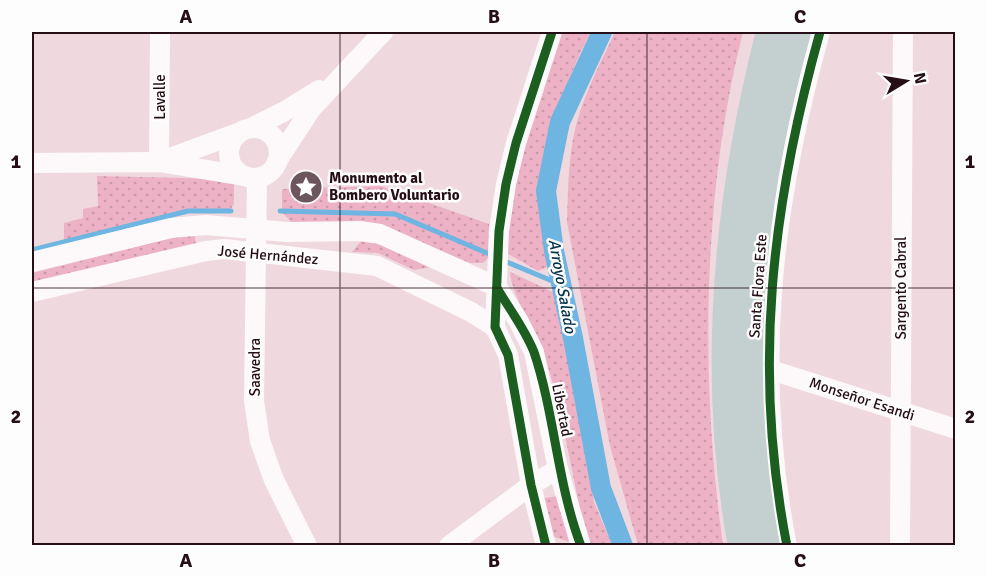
<svg xmlns="http://www.w3.org/2000/svg" width="987" height="577" viewBox="0 0 987 577" font-family="Signika,sans-serif">
<style>
.grass{fill:url(#grass-dots)}
.lines{fill:none;stroke-linecap:round;stroke-linejoin:round}
.stream{stroke:#6eb5e2;stroke-width:5}
.canal{stroke:#6eb5e2;stroke-width:20}
.minor{stroke:#fdf9fa;stroke-width:20}
.highway{stroke:#c3d0cf;stroke-width:30}
.cycleway-casing{stroke:#fdfdfd;stroke-width:13}
.cycleway{stroke:#1b5e20;stroke-width:9}
.grid{fill:none;stroke:#250e16;stroke-width:1.5;stroke-opacity:0.55}
.labels{text-anchor:middle;stroke-width:5;stroke-linejoin:round;paint-order:stroke}
.street-label{font-size:15px;fill:#250e16;stroke:#fdfdfd}
.poi-label{font-size:15px;font-weight:bold;fill:#250e16;stroke:#fdfdfd;text-anchor:start}
.water-label{font-size:16px;font-style:italic;fill:#03324b;stroke:#fdfdfd}
.neatline{fill:none;stroke:#250e16;stroke-width:2}
.grid-label{font-size:20px;text-anchor:middle;font-weight:bold;fill:#250e16}
</style>
<defs>
<pattern id="grass-dots" width="8" height="8" patternUnits="userSpaceOnUse" patternTransform="scale(1.5)"><rect width="8" height="8" fill="#edb2c5"/><path d="M2 2h.1M6 6h.1" fill="none" stroke="#cb98a8" stroke-width="1.8" stroke-linecap="round"/></pattern>
</defs>
<rect width="100%" height="100%" fill="#efd9df"/>
<g class="grass">
<path d="M560,32H591C561,88 540,156 542,221C542,236 547,251 550,266L538,271L508,254V208L519,154Z"/>
<path d="M615,32H743C702,193 700,381 723,545H638L610,446L567,222C568,195 568,166 573,139C580,101 599,66 615,32Z"/>
<path d="M97,176L226,179L234,184V204L230,210L223,213H183L64,241V223L83,218V209L98,206Z"/>
<path d="M381,186L489,224L488,258L483,263H470L385,227L293,224L282,212V189Z"/>
<path d="M194,231L196,244L32,284V273L132,248L165,236Z"/>
<path d="M363,239H371L431,267L414,270L378,253L352,252Z"/>
<path d="M510,272L553,292L565,315L594,502L612,545H591L583,524C571,467 561,408 544,353C535,325 513,301 510,272Z"/>
<path d="M558,496L569,542L552,536L544,498Z"/>
</g>
<g class="lines">
<g class="stream">
<path d="M280,211L395,214L494,256"/>
<path d="M32,250L188,211H231"/>
<path d="M502,260L562,285"/>
</g>
<path class="canal" d="M602,32L560,122L546,191L554,251L573,338L601,488L623,546"/>
<g class="minor">
<circle cx="254" cy="153" r="25"/>
<path d="M251,128L285,111L319,90"/>
<path d="M162,161L238,133"/>
<path d="M277,161L311,109L383,32"/>
<path d="M159,162L160,32"/>
<path d="M32,163L159,162L244,176"/>
<path d="M257,178L254,401L260,441L274,480L307,546"/>
<path d="M32,262L171,228L206,225L287,232L360,231L380,234L497,287"/>
<path d="M497,287L519,322L534,352L558,469L581,546"/>
<path d="M32,292L206,251L225,249L377,266L471,312L495,327"/>
<path d="M768,369L956,429"/>
<path d="M449,546L531,485L558,469"/>
<path d="M546,546L531,485L508,355L495,327L499,231L506,184L516,143L552,32"/>
<path d="M787,546C752,368 772,204 820,32"/>
<path d="M900,546L903,32"/>
</g>
<g class="highway">
<path d="M743,546C711,373 728,200 771,32"/>
<path d="M766,546C734,365 747,208 796,32"/>
</g>
<defs>
<g id="cycleway">
<path d="M497,288C510,310 525,329 534,352C555,415 557,483 581,546"/>
<path d="M546,546L531,485L508,355L495,327L499,231L506,184L516,143L552,32"/>
<path d="M787,546C752,368 772,204 820,32"/>
</g>
</defs>
<use href="#cycleway" class="cycleway-casing"/>
<use href="#cycleway" class="cycleway"/>
</g>
<path class="grid" d="M340,32V546M647,32V546M32,288H956"/>
<defs>
<symbol id="sight-disc" viewBox="-11 -11 22 22"><circle r="9.5" fill="#6c555c" stroke="#fdfdfd"/><path d="M0-6L1.8-2.2L6-1.7L2.9 1.2L3.7 5.4L0 3.3L-3.7 5.4L-2.9 1.2L-6-1.7L-1.8-2.2Z" fill="#fff"/></symbol>
</defs>
<g fill-rule="evenodd">
<use href="#sight-disc" x="287" y="168" width="38" height="38"/>
</g>
<g class="labels">
<g class="street-label">
<text transform="translate(160 97) rotate(-90)" y="5">Lavalle</text>
<text transform="translate(268 255) rotate(5)" y="5">José Hernández</text>
<text transform="translate(758 286) rotate(-86)" y="5">Santa Flora Este</text>
<text transform="translate(901 288) rotate(-90)" y="5">Sargento Cabral</text>
<text transform="translate(255 367) rotate(-90)" y="5">Saavedra</text>
<text transform="translate(862 399) rotate(18)" y="5">Monseñor Esandi</text>
<text transform="translate(562 410) rotate(79)" y="5">Libertad</text>
</g>
<g class="poi-label">
<text x="329" y="183">Monumento al<tspan x="329" dy="17">Bombero Voluntario</tspan></text>
</g>
<g class="water-label">
<text transform="translate(563 286) rotate(80)" y="6">Arroyo Salado</text>
</g>
</g>
<rect width="987" height="577" fill="none" stroke="#fdfdfd" stroke-width="66"/>
<g transform="translate(906 81) rotate(79)" stroke="#fdfdfd" stroke-width="4.5" paint-order="stroke">
<path d="M0-4.5L10 22L0 15L-10 22Z" fill="#250e16"/>
<text y="-9" font-size="16" font-weight="bold" text-anchor="middle" fill="#250e16">N</text>
</g>
<rect x="33" y="33" width="921" height="511" class="neatline"/>
<g class="grid-label">
<text x="186" y="23">A</text>
<text x="494" y="23">B</text>
<text x="800" y="23">C</text>
<text x="16" y="168">1</text>
<text x="970" y="168">1</text>
<text x="16" y="423">2</text>
<text x="970" y="423">2</text>
<text x="186" y="567">A</text>
<text x="494" y="567">B</text>
<text x="800" y="567">C</text>
</g>
</svg>
